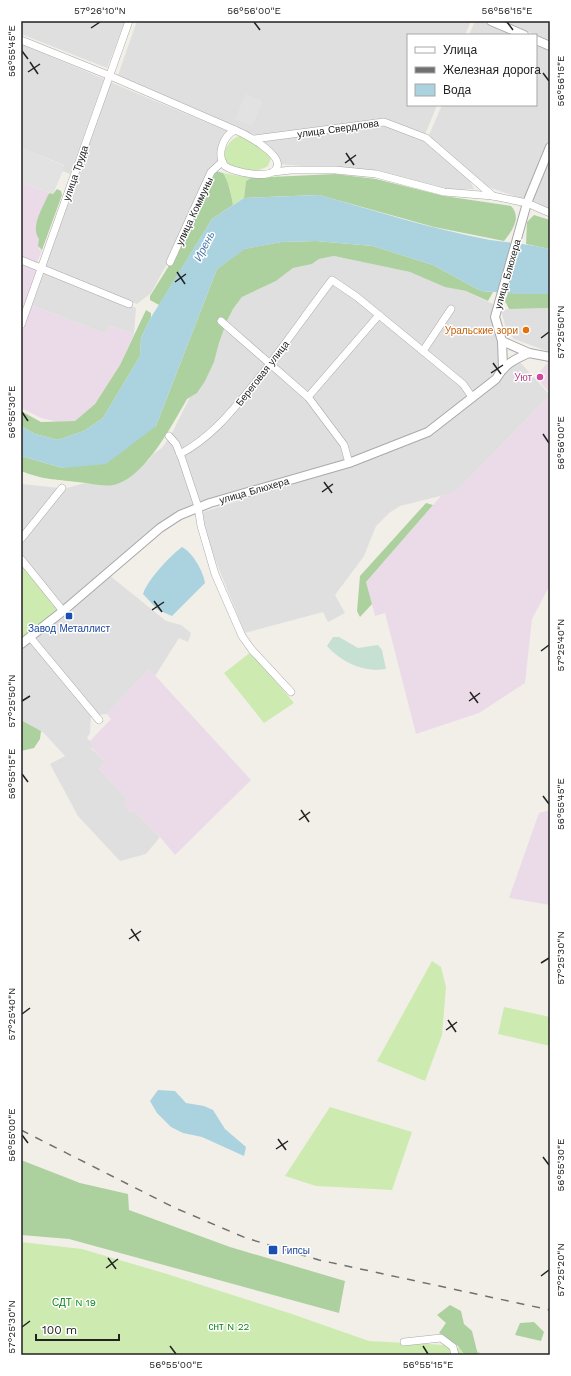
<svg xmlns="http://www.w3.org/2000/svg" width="571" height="1376" viewBox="0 0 571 1376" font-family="'Work Sans',sans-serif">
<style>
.residential{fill:#e0dfdf}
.industrial{fill:#ebdbe8}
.grass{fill:#cdebb0}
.forest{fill:#add19e}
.wetland{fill:#c6e0d4}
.parking{fill:#e2e2e2}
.water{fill:#aad3df}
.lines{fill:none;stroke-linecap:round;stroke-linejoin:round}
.minor-casing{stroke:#a9a9a9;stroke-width:8}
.tertiary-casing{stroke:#a9a9a9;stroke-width:10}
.minor{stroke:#fff;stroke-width:7}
.tertiary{stroke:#fff;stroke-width:8}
.rail{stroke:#707070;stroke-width:1.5;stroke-dasharray:8 8;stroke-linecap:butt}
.ticks{fill:none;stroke:#222;stroke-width:1.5}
.food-dot{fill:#e8710a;stroke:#fff;stroke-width:1.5}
.hotel-dot{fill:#d1479c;stroke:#fff;stroke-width:1.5}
.transit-dot{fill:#1a4fb4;stroke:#fff;stroke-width:1.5}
.labels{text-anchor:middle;stroke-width:3;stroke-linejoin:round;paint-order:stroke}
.street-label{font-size:10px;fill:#222;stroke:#fff}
.food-label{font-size:10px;fill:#c56008;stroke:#fff;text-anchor:end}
.hotel-label{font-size:10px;fill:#b23c85;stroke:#fff;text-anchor:end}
.transit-label{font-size:10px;fill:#164399;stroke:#fff}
.park-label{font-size:10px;fill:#0c8416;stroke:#fff}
.water-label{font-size:11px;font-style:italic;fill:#4a7aab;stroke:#fff}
.neatline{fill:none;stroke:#222;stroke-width:1.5}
.ticks-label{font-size:10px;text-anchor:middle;fill:#222}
</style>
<rect width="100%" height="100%" fill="#f2efe9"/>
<g class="residential">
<path d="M21,21H125L107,68L21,34Z"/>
<path d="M137,21H471L465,35H408V105H437L425,135L385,119L259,137L118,75Z"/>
<path d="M475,21H481L517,35H469Z"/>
<path d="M500,21H550V42L536,35Z"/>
<path d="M536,43L550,48V141L526,200L482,185L428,137L442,105H536Z"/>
<path d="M21,44L104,79L70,174L62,171L64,165L21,148Z"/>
<path d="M110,82L227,131L222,138L219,150V160L210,172L169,260L151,293L137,304L44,268Z"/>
<path d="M382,124L425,139L467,176L474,189L444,190L375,172L278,164L275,155L264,141Z"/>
<path d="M550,155V210L531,202Z"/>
<path d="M334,256L410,272L459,290L466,291L493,304V317L500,340L502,368L473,395L423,349L332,278L270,361L226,323L233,309L242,297L276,281L293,268L312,264L319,259Z"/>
<path d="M42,271L136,308L134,334L110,326L106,334L31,305Z"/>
<path d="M332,281L378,315L308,395L272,363Z"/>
<path d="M550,308V352L514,339L506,329L501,310L509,309Z"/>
<path d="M379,316L462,384L471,397L426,431L349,460L345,445L309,396Z"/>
<path d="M225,327L267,364L225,418L183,451L171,435L190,397L197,393L214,362L219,343Z"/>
<path d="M518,360L550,395L459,489L448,494L400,506L389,513L376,526L364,556L335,595L345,613L328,622L323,612L245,633L208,542L200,513L349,466L429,434Z"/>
<path d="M270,366L306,399L342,445L347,461L200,505L182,455L196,447Z"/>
<path d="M169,438L175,446L196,506L179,513L63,607L21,556V540L63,489L85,483L101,485L123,481L149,460L153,454L162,448Z"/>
<path d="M21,484L60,488L21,537Z"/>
<path d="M109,575L166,621L181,625L191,633L188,642L179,638L155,676L149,669L107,714L98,715L33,638Z"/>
<path d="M30,639L91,716L90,733L87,738L94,745L91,748L105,762L99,769L128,800L129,812L133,810L160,837L146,854L120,861L78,816L50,764L65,756L44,733L21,720V646Z"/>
</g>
<g class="industrial">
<path d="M21,182L50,193L36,225L39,239V249L42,250L37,263L21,257Z"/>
<path d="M21,262L38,268L21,317Z"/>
<path d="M31,305L106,334L110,326L134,334L120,365L95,404L75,421L58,422L41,418L21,408V335Z"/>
<path d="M550,360V393L535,377Z"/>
<path d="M550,395V585L532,619L525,683L479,713L416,734L385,613L375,616L366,582L441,496L459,489Z"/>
<path d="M149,669L251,780L175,855L160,837L133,810L129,812L123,805L128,800L99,769L105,762L91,747L94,745L90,741L111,719L107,714Z"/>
<path d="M550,810V905L509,898L539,813Z"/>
</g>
<g class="grass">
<path d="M239,136L260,146L271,158L268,166C257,173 238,173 228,164C219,154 229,139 239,136Z"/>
<path d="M223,173L251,178L246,181L244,198L233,205L230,188Z"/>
<path d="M21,562L57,608L55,613L21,642Z"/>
<path d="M251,652L294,703L264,723L224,673Z"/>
<path d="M432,961L441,967L446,987L442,1035L425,1081L377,1061Z"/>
<path d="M504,1007L550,1017V1046L498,1034Z"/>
<path d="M330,1107L412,1132L392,1190L316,1186L285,1176Z"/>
<path d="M21,1242L82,1249L167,1274L292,1314L369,1341L445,1345L480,1352L479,1355H21Z"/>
</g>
<g class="forest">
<path d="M216,171L223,173C229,183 231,193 233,205L212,219L159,305L150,300V296L170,264Z"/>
<path d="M335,174L376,179L444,196L511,206C522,217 512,231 504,241L434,227L319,195L244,198L246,181L251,178Z"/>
<path d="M57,189L61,191L62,195L42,250L38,246L39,239C30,226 43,208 48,195L50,193L53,194Z"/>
<path d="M534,215L550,220V249L526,244L527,222Z"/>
<path d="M316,241L373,246L433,265L481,291L493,292L488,301L466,291L445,287L410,272L334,256L319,259L312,264L293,268L276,281L242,297L233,309L227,321L219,343L214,362L205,381L197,393L187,399C172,425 146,475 117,484C105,488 90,483 77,482C54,479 44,480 21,471V456L63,468L156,426L217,269L244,249L281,242Z"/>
<path d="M508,293L550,294V308L509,309L505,301Z"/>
<path d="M146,310L151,313V317L141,338L140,356L103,418L84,431L58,440L35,434L21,426V411L41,422L75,421L95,404L120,365Z"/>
<path d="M426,503L433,505L366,582L372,604L360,617L357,611L360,576Z"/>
<path d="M21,720L41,731L40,739L34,748L21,751Z"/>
<path d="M21,1160L80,1183L128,1194L129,1210L230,1247L345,1281L339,1313L69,1239L21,1235Z"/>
<path d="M450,1305L461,1311L464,1324L472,1331L478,1355H465L458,1346L439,1333L446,1323L437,1315Z"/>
<path d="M534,1322L544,1332L541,1341L515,1335L520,1323Z"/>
</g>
<path class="wetland" d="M333,637H339L358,648L378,645L382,650L386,669C364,673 341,662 327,646Z"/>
<g class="parking">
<path d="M246,94L263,101L252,126L235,119Z"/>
<path d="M21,148L65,166L53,194L21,182Z"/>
</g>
<g class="water">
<path d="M319,195C376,211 432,229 490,240C510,243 530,244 550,249V294H521L481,291L433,265L373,246L316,241L281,242L245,249L217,269L156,426L106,464L63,468L21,456V426L35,434L58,440L84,431L103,418L140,356L141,338L150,319L212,219L244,198Z"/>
<path d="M182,547C193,553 203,571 205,583L172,616L158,610L143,594C148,579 169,557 182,547Z"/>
<path d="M158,1090L175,1091L186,1103L204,1106L213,1110L225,1129L246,1147L244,1156L202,1137L183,1133L171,1127L157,1113L150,1101Z"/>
</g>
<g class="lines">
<defs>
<g id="minor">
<path d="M21,40L108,75L235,130"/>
<path d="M235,130C245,134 282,154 277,167C272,181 233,172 225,166C216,155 223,136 235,130Z"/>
<path d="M254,139L384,122L426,138L493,196"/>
<path d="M273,172L291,170H335L376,174L444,192L493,196L527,203L550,213"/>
<path d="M21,260L129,304"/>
<path d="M170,262L211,172L222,162"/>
<path d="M221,321L308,397L344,445L349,463"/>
<path d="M21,325L129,21"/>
<path d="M423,351L451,309"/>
<path d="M308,397L379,315"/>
<path d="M169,436L176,444L182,459L198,507L201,526L215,574L242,636L252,650L291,692"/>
<path d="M180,454C212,437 233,410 255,383C282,349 306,314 332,280L357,297L463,384L472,397"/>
<path d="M21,539L62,488"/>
<path d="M21,559L63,611"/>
<path d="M30,637L99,720"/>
<path d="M404,1342L441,1338L453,1347L455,1355"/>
</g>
<g id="tertiary">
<path d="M491,21L524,35"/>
<path d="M536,40L550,46"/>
<path d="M502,341L529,353L550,357"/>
<path d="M503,368L502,341L495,317L527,203L550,147"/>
<path d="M21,644L63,611L160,528L180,515L210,503L349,463L428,432L496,379C505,364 513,360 529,353"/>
</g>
</defs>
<use href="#minor" class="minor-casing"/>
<use href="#tertiary" class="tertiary-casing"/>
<use href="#minor" class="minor"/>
<use href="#tertiary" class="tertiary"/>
<path class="rail" d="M21,1130L175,1208L246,1238L319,1260L550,1310"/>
</g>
<path class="ticks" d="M254,22L260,30M507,22L513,30M91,28L100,22M22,51L28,59M30,62L38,74M28,72L40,64M543,73L549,81M346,153L354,165M345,163L356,155M177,272L185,284M175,282L186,274M541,338L549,332M493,363L501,374M491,373L503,365M22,412L28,421M543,434L549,443M324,482L332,493M322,492L333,484M154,601L162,612M152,610L164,602M541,651L549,645M470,692L478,703M22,701L30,696M469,701L480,693M22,774L28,782M543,796L549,804M301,810L309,822M299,820L310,812M131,929L139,941M129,939L141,931M541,963L549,958M22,1014L30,1008M448,1020L456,1032M446,1030L457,1022M22,1135L28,1143M278,1139L286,1150M276,1149L288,1141M543,1157L549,1165M108,1258L116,1269M106,1268L118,1259M541,1276L549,1270M22,1327L30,1321M170,1346L176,1354M423,1346L428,1354"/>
<circle class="food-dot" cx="526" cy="330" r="4"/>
<circle class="hotel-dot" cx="540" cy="377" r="4"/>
<g class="transit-dot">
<rect x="65" y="612" width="8" height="8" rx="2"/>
<rect x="268" y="1245" width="10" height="10" rx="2"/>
</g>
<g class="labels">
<g class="street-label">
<text transform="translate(338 128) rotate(-8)" y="4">улица Свердлова</text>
<text transform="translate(75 173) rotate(-71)" y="4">улица Труда</text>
<text transform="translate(194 211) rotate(-65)" y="4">улица Коммуны</text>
<text transform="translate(507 274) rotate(-74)" y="4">улица Блюхера</text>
<text transform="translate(262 373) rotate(-52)" y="4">Береговая улица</text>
<text transform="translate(254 490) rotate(-16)" y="4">улица Блюхера</text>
</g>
<g class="food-label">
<text x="518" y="334">Уральские зори</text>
</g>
<g class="hotel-label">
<text x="532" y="381">Уют</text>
</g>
<g class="transit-label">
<text x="69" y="632">Завод Металлист</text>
<text x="282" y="1254" text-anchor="start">Гипсы</text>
</g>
<g class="park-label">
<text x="74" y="1306">СДТ N 19</text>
<text x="229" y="1330">снт N 22</text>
</g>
<g class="water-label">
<text transform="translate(204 246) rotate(-63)" y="4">Ирень</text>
</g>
</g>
<rect width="571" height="1376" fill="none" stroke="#ffffff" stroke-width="44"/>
<rect x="407" y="34" width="130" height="72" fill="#ffffff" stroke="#a7a7a7"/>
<rect x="415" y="47" width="20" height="6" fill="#ffffff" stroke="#a7a7a7"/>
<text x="443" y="54" font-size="12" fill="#222222">Улица</text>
<rect x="415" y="67" width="20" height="6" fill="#707070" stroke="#a7a7a7"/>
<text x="443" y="74" font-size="12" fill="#222222">Железная дорога</text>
<rect x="415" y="84" width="20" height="12" fill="#aad3df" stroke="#a7a7a7"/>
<text x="443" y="94" font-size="12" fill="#222222">Вода</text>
<path d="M36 1334v6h83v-6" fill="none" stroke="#222222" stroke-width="2"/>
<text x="42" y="1334" font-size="12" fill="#222222" stroke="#ffffff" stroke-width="3" paint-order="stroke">100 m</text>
<rect x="22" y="22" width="527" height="1332" class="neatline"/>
<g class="ticks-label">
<text x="100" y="14">57°26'10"N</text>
<text x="254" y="14">56°56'00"E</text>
<text x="507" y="14">56°56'15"E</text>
<text transform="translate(11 51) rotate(-90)" y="4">56°55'45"E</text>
<text transform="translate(560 81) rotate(-90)" y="4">56°56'15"E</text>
<text transform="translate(560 332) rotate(-90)" y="4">57°25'50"N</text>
<text transform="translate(11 412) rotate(-90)" y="4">56°55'30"E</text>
<text transform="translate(560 443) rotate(-90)" y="4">56°56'00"E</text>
<text transform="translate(560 645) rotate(-90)" y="4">57°25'40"N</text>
<text transform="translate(11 701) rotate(-90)" y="4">57°25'50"N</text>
<text transform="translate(11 774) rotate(-90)" y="4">56°55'15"E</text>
<text transform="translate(560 804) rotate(-90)" y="4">56°55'45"E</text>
<text transform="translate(560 958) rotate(-90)" y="4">57°25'30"N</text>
<text transform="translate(11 1014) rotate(-90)" y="4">57°25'40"N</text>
<text transform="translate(11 1135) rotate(-90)" y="4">56°55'00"E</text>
<text transform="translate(560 1165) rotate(-90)" y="4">56°55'30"E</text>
<text transform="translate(560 1270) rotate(-90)" y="4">57°25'20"N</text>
<text transform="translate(11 1327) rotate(-90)" y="4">57°25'30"N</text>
<text x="176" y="1368">56°55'00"E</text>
<text x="428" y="1368">56°55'15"E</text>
</g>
</svg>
